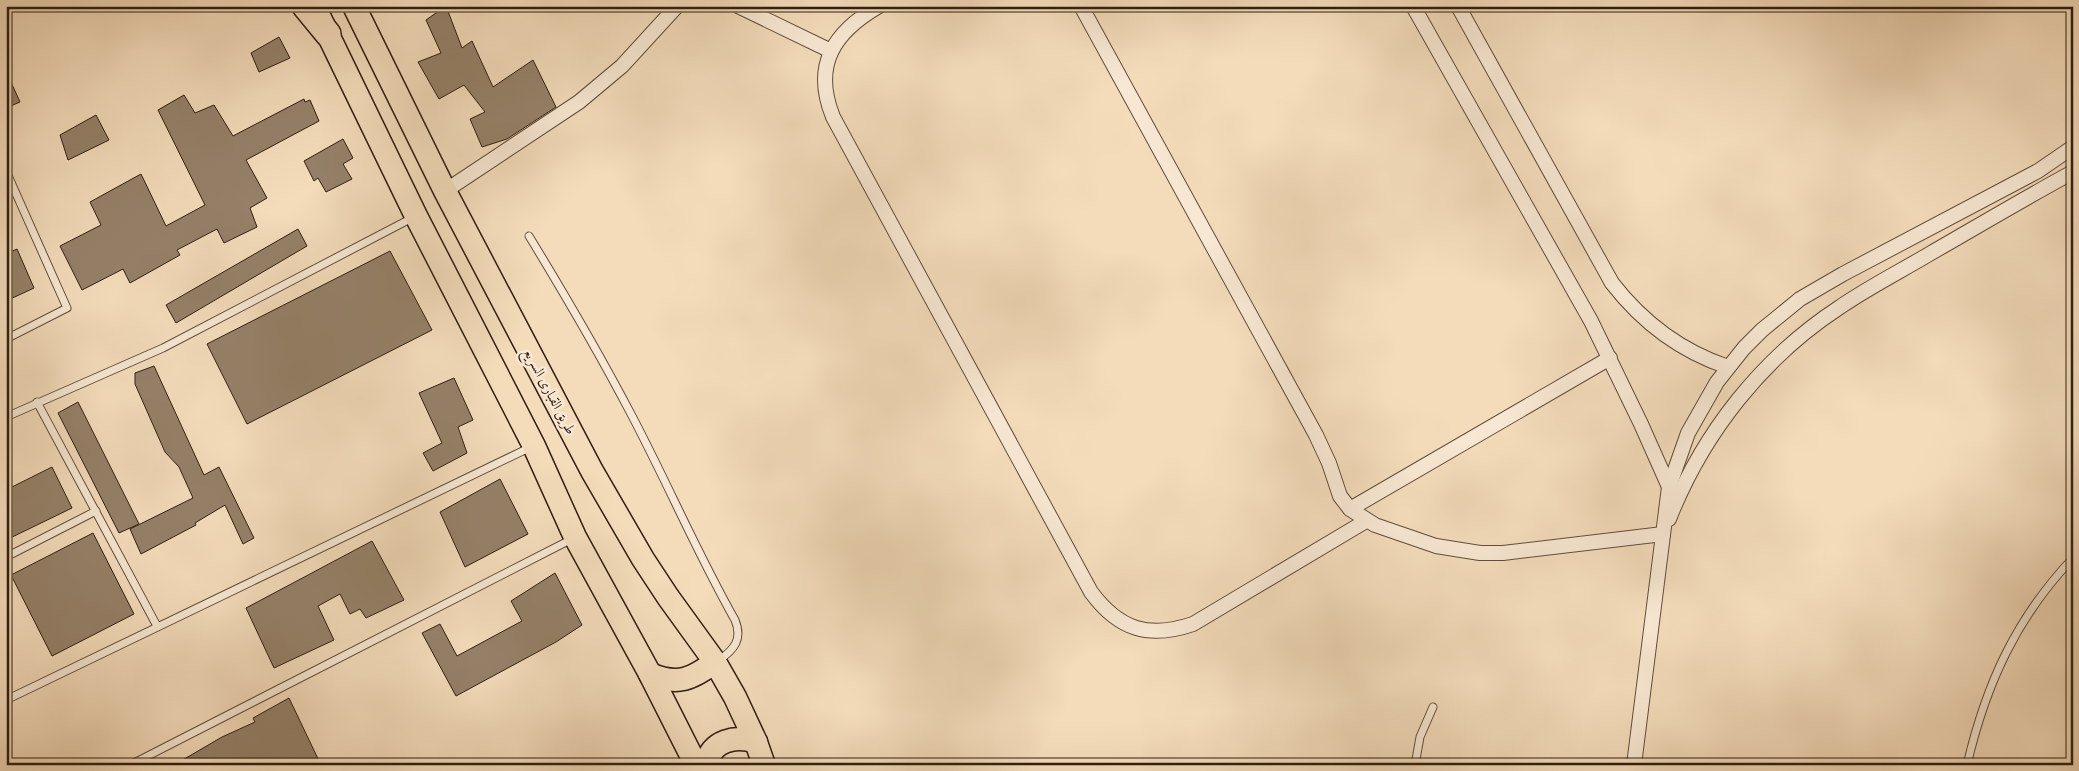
<svg xmlns="http://www.w3.org/2000/svg" width="2079" height="771" viewBox="0 0 2079 771" font-family="'IM FELL English',Amiri,serif">
<style>
.building{fill:#958169;stroke:#2f1e11}
.lines{fill:none;stroke-linecap:round;stroke-linejoin:round}
.service-casing{stroke:#604e3c;stroke-width:9}
.minor-casing{stroke:#604e3c;stroke-width:16}
.trunk-casing{stroke:#2f1e11;stroke-width:25}
.motorway-casing{stroke:#2f1e11;stroke-width:28}
.service{stroke:#f8e8d3;stroke-width:7}
.minor{stroke:#f8e8d3;stroke-width:14}
.trunk{stroke:#f4dcbb;stroke-width:22}
.motorway{stroke:#f4dcbb;stroke-width:25}
.labels{text-anchor:middle;stroke-width:5;stroke-linejoin:round;paint-order:stroke}
.street-label{font-size:14px;fill:#2f1e11;stroke:#f8e8d3}
</style>
<rect width="100%" height="100%" fill="#f4dcbb"/>
<filter id="stains"><feTurbulence type="fractalNoise" baseFrequency=".004" numOctaves="4"/><feColorMatrix values="0 0 0 0 .2 0 0 0 0 .09 0 0 0 0 .02 0 0 0 .5 -.17"/></filter>
<radialGradient id="worn" r=".72"><stop offset=".6" stop-color="#630" stop-opacity="0"/><stop offset="1" stop-color="#630" stop-opacity=".3"/></radialGradient>
<g class="building">
<path d="M446,6L462,48L472,41L493,87L533,60L556,107L507,139L482,147L470,119L485,112L464,85L439,99L418,62L441,53L426,20Z"/>
<path d="M279,37L290,58L259,72L251,53Z"/>
<path d="M6,71L20,102L6,108Z"/>
<path d="M184,95L195,113L214,105L233,136L304,99L305,102L310,100L319,121L246,160L267,198L250,208L257,227L224,243L217,229L177,250L180,255L130,283L123,269L82,290L60,246L101,225L90,202L141,174L166,226L205,205L158,110Z"/>
<path d="M96,115L109,140L68,160L60,135Z"/>
<path d="M343,139L353,158L343,164L352,179L326,192L318,178L314,181L304,161Z"/>
<path d="M298,229L307,246L176,323L166,305Z"/>
<path d="M17,249L34,288L6,301V254Z"/>
<path d="M390,251L432,330L247,424L207,344Z"/>
<path d="M154,366L204,475L219,467L254,538L243,544L225,505L195,523L196,525L141,554L130,529L193,498L179,467L165,452L135,384V373Z"/>
<path d="M454,378L473,420L458,427L467,453L433,471L423,453L442,443L419,393Z"/>
<path d="M78,402L139,524L119,533L58,413Z"/>
<path d="M52,467L72,508L6,540V490Z"/>
<path d="M500,479L528,534L465,567L440,512Z"/>
<path d="M93,533L134,614L52,656L11,575Z"/>
<path d="M372,541L404,600L366,618L360,609L350,614L340,594L318,606L334,640L274,668L246,608Z"/>
<path d="M555,573L582,625L556,642L456,696L422,633L440,624L457,656L522,621L511,601Z"/>
<path d="M289,698L321,765H174L222,737L255,722L253,718Z"/>
</g>
<g class="lines">
<defs>
<g id="service">
<path d="M6,171L67,308L6,339"/>
<path d="M529,236C565,295 599,353 631,414C667,482 697,553 735,620C743,639 734,650 719,660"/>
<path d="M37,402L157,626"/>
<path d="M6,417L163,348L414,217"/>
<path d="M6,557L96,511"/>
<path d="M6,700L531,447"/>
<path d="M130,765L572,539"/>
<path d="M1415,765L1420,737L1433,707"/>
<path d="M1967,765C1986,684 2016,618 2073,558"/>
</g>
<g id="minor">
<path d="M738,6L831,51"/>
<path d="M879,6C834,32 812,65 833,117L1091,592C1119,630 1149,639 1193,624L1366,521"/>
<path d="M1081,6L1316,435L1329,463L1340,496L1350,509L1375,525L1436,546L1480,553H1503L1663,534"/>
<path d="M1413,6L1591,321L1641,424L1669,487"/>
<path d="M1458,6L1612,283C1643,323 1680,351 1728,367"/>
<path d="M445,191L579,102L622,66L677,6"/>
<path d="M1350,509L1610,358"/>
<path d="M1669,519C1703,433 1762,358 1840,307C1869,287 1901,271 1931,253C1978,226 2025,198 2073,172"/>
<path d="M1634,765L1669,487L1688,433L1717,382L1744,348L1762,330L1800,299L1843,274L2038,171L2073,147"/>
</g>
<g id="trunk">
<path d="M354,6L445,191L592,471L643,559L668,597L715,662L735,697L756,742L764,765"/>
<path d="M320,18L416,216L534,446L575,537L650,674L696,765"/>
<path d="M650,674C678,686 692,679 715,662"/>
<path d="M706,765C711,740 736,735 756,742"/>
</g>
<path id="motorway" d="M305,6L328,34"/>
</defs>
<use href="#service" class="service-casing"/>
<use href="#minor" class="minor-casing"/>
<use href="#trunk" class="trunk-casing"/>
<use href="#motorway" class="motorway-casing"/>
<use href="#service" class="service"/>
<use href="#minor" class="minor"/>
<use href="#trunk" class="trunk"/>
<use href="#motorway" class="motorway"/>
</g>
<g class="labels">
<g class="street-label">
<text transform="translate(550 391) rotate(62)" y="5">طريق القبارى السريع</text>
</g>
</g>
<rect width="2079" height="771" fill="none" stroke="#f4dcbb" stroke-width="25"/>
<rect x="8" y="8" width="2064" height="756" fill="none" stroke="#2f1e11" stroke-width="2.5"/>
<rect x="12" y="12" width="2054" height="746" fill="none" stroke="#2f1e11"/>
<rect width="100%" height="100%" filter="url(#stains)"/>
<rect width="100%" height="100%" fill="url(#worn)"/>
</svg>
